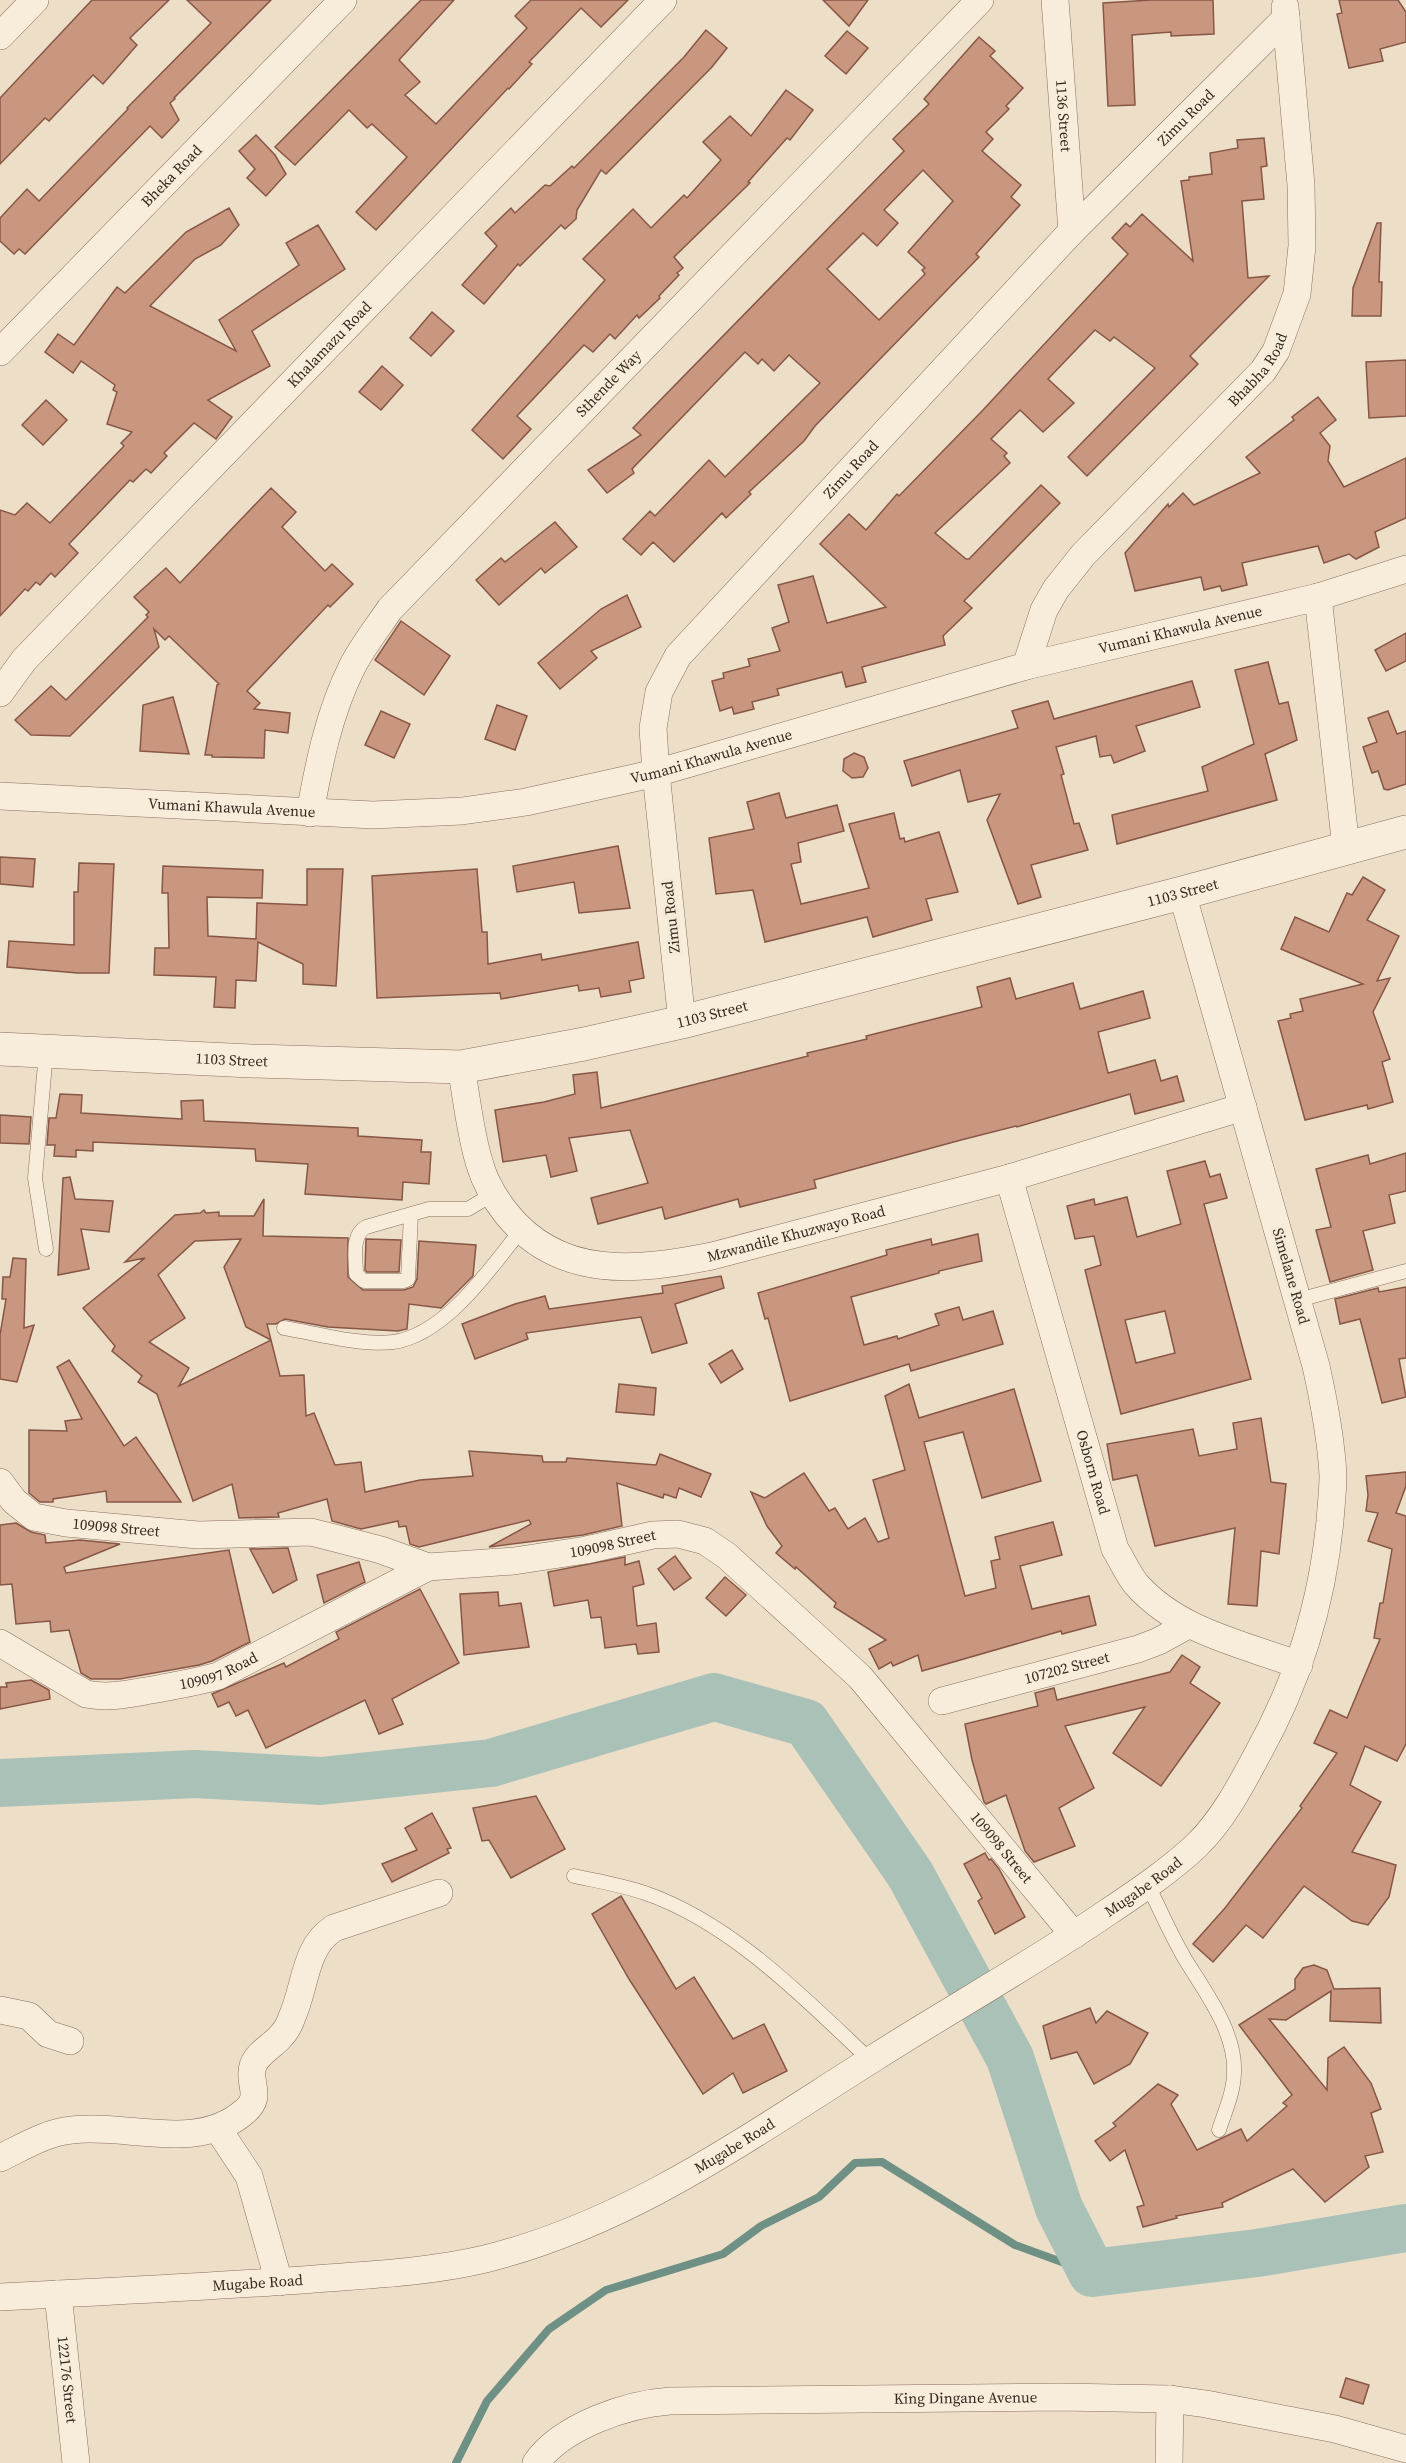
<svg xmlns="http://www.w3.org/2000/svg" width="1406" height="2463" viewBox="0 0 1406 2463" font-family="'Source Serif 4',serif">
<style>
.lines{fill:none;stroke-linecap:round;stroke-linejoin:round}
.stream{stroke:#6f9084;stroke-width:8}
.river{stroke:#a9c1b7;stroke-width:48}
.building{fill:#c99680;stroke:#875745;stroke-width:1.5;fill-rule:evenodd}
.service-casing{stroke:#88705e;stroke-width:15}
.minor-casing{stroke:#88705e;stroke-width:28}
.tertiary-casing{stroke:#88705e;stroke-width:34}
.service{stroke:#f8ecdb;stroke-width:14}
.minor{stroke:#f8ecdb;stroke-width:27}
.tertiary{stroke:#f8ecdb;stroke-width:33}
.labels{text-anchor:middle;stroke-width:6;stroke-linejoin:round;paint-order:stroke}
.street-label{font-size:15px;fill:#392a21;stroke:#f5e9d7}
</style>
<rect width="100%" height="100%" fill="#eddec8"/>
<g class="lines">
<path class="stream" d="M456,2463L487,2401L549,2329L606,2290L723,2254L761,2226L819,2197L855,2163L882,2162L1015,2245L1092,2273"/>
<path class="river" d="M0,1783L195,1774L321,1781L491,1763L714,1697L806,1723L910,1874L1010,2058L1059,2208L1092,2273L1257,2253L1406,2228"/>
</g>
<g class="building">
<path d="M92,0H169L130,38L137,45L103,84L93,75L49,121L45,118L0,164V98Z"/>
<path d="M187,0H271L174,98L175,99L170,103L179,120L162,138L150,126L25,254L19,249L14,254L0,241V218L27,189L39,201L128,109L127,108L211,23Z"/>
<path d="M421,0H454L399,60L420,82L405,95L436,124L527,28L515,16L531,0H628L601,27L581,8L529,62L532,64L509,89L508,88L376,230L356,212L407,157L372,124L367,128L349,110L295,165L275,147Z"/>
<path d="M823,0H868L849,26Z"/>
<path d="M1151,0H1213L1214,34L1171,36V32L1132,35L1135,105L1108,106L1103,3Z"/>
<path d="M1339,0H1398L1406,12V42L1380,49L1383,61L1349,68L1337,14L1342,13Z"/>
<path d="M706,30L727,48L712,67L606,174L601,170L577,210L576,219L565,229L561,225L520,266L518,264L484,304L462,285L497,246L485,233L511,208L515,213L545,185L550,186L572,166L574,168L684,57Z"/>
<path d="M847,31L868,48L846,74L825,56Z"/>
<path d="M979,37L995,51L990,56L1023,88L1006,106L1009,109L986,132L993,139L982,151L1021,185L1011,197L1020,205L976,254L979,257L815,426L804,441L749,492L751,494L726,518L722,513L674,562L653,542L641,555L623,539L650,511L655,516L709,460L725,477L820,383L789,355L774,371L762,359L758,364L745,352L632,469L634,473L607,493L588,470L641,435L633,428L904,151L893,139L929,104L924,99ZM923,170L953,201L908,252L925,268L922,270L925,274L879,320L827,269L863,233L877,246L898,223L884,210Z"/>
<path d="M786,90L813,110L790,140L787,138L748,182L750,183L674,257L683,268L677,273L679,275L659,296L660,298L639,318L637,315L615,339L610,334L593,352L584,345L517,416L531,429L503,459L472,430L605,280L583,259L633,209L651,228L684,195L687,198L721,160L703,142L730,116L751,136Z"/>
<path d="M256,135L275,155L286,174L266,196L247,178L255,169L239,151Z"/>
<path d="M1264,138L1267,166L1261,167L1264,199L1242,201L1248,278L1269,276L1190,356L1198,364L1087,476L1068,457L1155,368L1114,337L1110,341L1095,330L1048,379L1074,403L1043,432L1020,410L991,439L1007,453L1004,456L1010,463L935,533L966,559H969L1041,485L1060,503L964,601L972,608L943,636L945,645L862,667L866,682L846,687L842,672L777,689L779,695L752,702L754,709L734,714L732,707L720,711L712,681L724,678L723,673L750,666L748,659L780,651L772,628L789,622L778,585L813,576L827,623L886,607L820,544L849,514L866,530L897,494L899,496L983,410L1128,254L1112,238L1126,223L1130,227L1142,214L1193,261L1181,181L1189,180V177L1212,174L1210,153L1238,148L1237,140Z"/>
<path d="M229,208L239,225L221,245L195,259L150,306L236,351L219,320L299,265L286,243L318,225L345,269L252,331L270,366L208,400L232,417L216,439L194,423L164,453L167,456L151,473L146,469L133,482L130,480L69,544L78,553L55,577L51,573L40,585L36,582L28,591L25,589L0,616V510L15,515L27,503L50,523L124,446L121,443L132,432L107,424L117,392L113,390L115,385L81,361L73,373L45,352L58,334L74,345L117,287L125,293L186,232Z"/>
<path d="M1377,223H1381L1379,282H1382L1381,316H1352L1353,288Z"/>
<path d="M432,312L454,331L431,356L410,338Z"/>
<path d="M1406,360V416L1369,418L1366,362Z"/>
<path d="M382,366L403,385L381,410L359,392Z"/>
<path d="M1318,397L1336,420L1320,433L1330,446L1328,461L1344,487L1406,458V518L1375,532L1379,547L1356,559L1349,554L1324,563L1318,546L1242,563L1247,585L1222,591L1220,586L1204,590L1201,577L1135,591L1125,553L1168,504L1169,507L1183,493L1194,505L1260,473L1246,457L1294,420L1292,417Z"/>
<path d="M46,400L67,420L43,445L22,425Z"/>
<path d="M271,488L296,512L282,527L325,571L332,564L353,584L330,607L328,605L247,691L260,703L254,709L290,713L288,733L265,730L264,758L212,757V755H205L217,685L219,684L169,636L165,640L154,629L159,647L70,736L31,735L15,720L51,686L66,700L148,617L146,615L149,612L134,597L166,568L180,583Z"/>
<path d="M555,522L577,547L545,573L541,568L499,605L476,580L501,558L505,562Z"/>
<path d="M627,595L641,627L591,651L597,658L560,689L538,663L601,609Z"/>
<path d="M401,621L450,656L424,695L375,660Z"/>
<path d="M1406,633V661L1386,671L1375,650Z"/>
<path d="M1268,662L1279,704L1288,702L1297,740L1265,754L1277,800L1117,844L1112,815L1208,791L1202,767L1254,744L1235,670Z"/>
<path d="M1192,681L1200,707L1136,726L1145,751L1114,763L1111,755L1100,757L1096,736L1056,747L1064,774L1061,775L1074,824L1079,823L1088,850L1031,865L1041,897L1018,904L987,820L1000,794L968,802L960,770L912,786L904,761L1018,728L1012,711L1048,701L1054,719Z"/>
<path d="M173,697L189,754L140,751L143,705Z"/>
<path d="M497,705L527,716L515,750L485,739Z"/>
<path d="M381,711L410,724L394,758L365,745Z"/>
<path d="M1388,711L1397,734L1406,731V784L1388,790L1384,789L1378,771L1372,773L1363,747L1377,742L1368,718Z"/>
<path d="M854,753L864,757L868,768L863,777L852,778L843,771L844,759Z"/>
<path d="M779,793L786,818L837,805L844,831L798,843L801,862L791,864L801,904L869,888L849,824L894,813L900,839L904,838L905,842L939,832L958,892L926,899L932,920L873,937L867,917L765,942L753,890L716,894L709,838L754,829L747,802Z"/>
<path d="M618,846L630,908L579,913L574,882L517,892L513,866Z"/>
<path d="M0,857L35,859L33,887L0,884Z"/>
<path d="M79,863L114,864L109,973H78L7,967L9,941L74,945V892H78Z"/>
<path d="M163,866L263,870L262,898L207,897L208,936L256,939L257,903L307,905V869H343L336,986L303,984V964L258,942L256,981L236,980L235,1008L214,1007L216,977L154,975L155,948H169L168,893H162Z"/>
<path d="M477,869L482,932H487L488,964L541,954L542,960L638,942L644,978L629,981L631,992L601,997L599,988L579,991L578,985L501,999L500,993L377,998L372,876Z"/>
<path d="M1363,877L1385,890L1367,920L1399,936L1377,981L1390,978L1373,1012L1390,1059L1382,1062L1393,1102L1368,1109L1367,1105L1305,1120L1278,1021L1291,1018L1290,1014L1303,1011L1300,999L1363,984L1281,949L1295,917L1329,932L1347,893L1352,895Z"/>
<path d="M1010,978L1016,999L1073,983L1080,1009L1143,991L1150,1018L1098,1032L1108,1073L1155,1060L1161,1081L1177,1076L1184,1101L1135,1114L1130,1094L1017,1127L1016,1126L961,1140L814,1180L816,1188L740,1207L738,1199L665,1219L662,1207L598,1224L591,1198L648,1183L630,1130L569,1138L577,1171L551,1177L546,1155L503,1162L495,1110L544,1102L575,1094L573,1075L597,1072L601,1108L808,1056L807,1053L867,1039L866,1036L982,1007L977,987Z"/>
<path d="M60,1094L82,1095L81,1113L182,1119L181,1101L203,1100L204,1121L358,1128V1136L422,1140L421,1152H431L429,1184L403,1182L402,1200L305,1194L308,1164L256,1161L255,1149L93,1142V1151L76,1150V1157L54,1156L55,1145H47L49,1118H56Z"/>
<path d="M0,1115L31,1117L29,1144L0,1143Z"/>
<path d="M1406,1153V1191L1389,1195L1395,1223L1363,1231L1373,1270L1330,1282L1316,1230L1331,1227L1316,1169L1368,1155L1370,1164Z"/>
<path d="M1205,1161L1210,1177L1220,1174L1227,1198L1204,1204L1251,1379L1121,1414L1085,1270L1101,1265L1094,1236L1075,1239L1067,1206L1094,1199L1095,1205L1127,1197L1137,1237L1181,1224L1167,1171ZM1165,1311L1175,1353L1136,1363L1125,1320Z"/>
<path d="M70,1177L75,1199L113,1201L109,1232L81,1229L89,1269L58,1275L63,1178Z"/>
<path d="M264,1199L263,1236L348,1238V1277L363,1290H404L413,1287L417,1279L419,1241L476,1245L473,1276L441,1308L409,1304L407,1329L398,1331L328,1327L285,1319L276,1324H267L271,1340L246,1327L224,1267L241,1239L195,1241L158,1275L185,1318L149,1342L189,1368L179,1386L271,1340L280,1376L304,1375L306,1416L314,1413L335,1465L361,1462L365,1492L420,1480L473,1476L469,1451L542,1456L543,1462H566L567,1458L656,1465L660,1454L711,1474L701,1497L679,1488L676,1498L664,1494L663,1498L617,1483L622,1526L583,1535L489,1547L531,1524L529,1520L419,1547L410,1544L406,1526L399,1527L398,1521L361,1529L332,1521L327,1499L278,1513L279,1517L239,1518L232,1484L193,1501L157,1394L138,1382L142,1376L112,1351L115,1346L83,1308L145,1258L125,1262L175,1215L200,1213L204,1210L206,1213L219,1212V1216H254Z"/>
<path d="M978,1234L982,1261L939,1271V1273L851,1297L864,1345L897,1336L898,1339L939,1325L935,1314L959,1307L963,1320L993,1311L1003,1344L911,1371L909,1364L790,1401L768,1318L765,1319L758,1293L887,1255L886,1250L931,1239L932,1245Z"/>
<path d="M366,1239L401,1240L399,1272H367L365,1270Z"/>
<path d="M13,1258L26,1259L24,1328L34,1325L17,1382L0,1379V1335L6,1299H2L3,1277H10Z"/>
<path d="M721,1276L724,1288L675,1304L687,1343L652,1353L641,1317L526,1333L528,1339L475,1359L462,1324L515,1304L545,1296L549,1309L663,1293L662,1286Z"/>
<path d="M1406,1287V1358L1399,1359L1406,1397L1382,1403L1360,1319L1340,1324L1335,1299L1378,1288L1379,1292Z"/>
<path d="M732,1350L743,1369L721,1383L709,1364Z"/>
<path d="M69,1360L124,1446L136,1437L181,1502H107L106,1491L53,1499V1502H40L29,1493V1430L67,1431L65,1421L82,1419L57,1367Z"/>
<path d="M619,1384L656,1388L654,1415L616,1412Z"/>
<path d="M909,1384L919,1418L1014,1389L1041,1481L982,1498L963,1432L924,1442L965,1596L996,1588L991,1561L1000,1559L995,1537L1053,1522L1062,1555L1020,1566L1032,1609L1089,1596L1096,1625L1062,1634L1061,1631L922,1671L918,1655L893,1666L891,1662L879,1669L869,1649L886,1640L834,1607L836,1603L796,1567L795,1569L776,1553L782,1546L767,1526L751,1492L765,1498L804,1473L829,1511L835,1508L848,1529L865,1518L878,1542L889,1538L873,1480L905,1470L885,1396Z"/>
<path d="M1261,1418L1271,1482L1286,1484L1279,1554L1261,1551L1257,1606L1228,1604L1235,1528L1155,1546L1137,1475L1113,1480L1107,1444L1193,1429L1199,1456L1237,1449L1233,1423Z"/>
<path d="M1406,1472V1486L1396,1513L1406,1516V1744L1397,1761L1365,1746L1350,1785L1381,1802L1352,1852L1396,1865L1389,1897L1368,1925L1352,1921L1304,1886L1263,1938L1246,1925L1213,1962L1193,1944L1225,1908L1302,1808L1300,1806L1337,1753L1314,1743L1330,1710L1347,1718L1380,1639L1374,1638L1380,1603H1383L1392,1549L1368,1541L1378,1513L1366,1511L1368,1495L1366,1476Z"/>
<path d="M16,1523L31,1532L45,1535L46,1543L80,1540L120,1544L64,1567L66,1573L229,1550L250,1642L212,1661L199,1665L120,1679H91L81,1673L69,1630L51,1632L50,1621L16,1624L12,1584L0,1585V1525Z"/>
<path d="M288,1548L297,1580L273,1593L250,1549Z"/>
<path d="M675,1556L691,1578L674,1590L658,1569Z"/>
<path d="M625,1557V1565L639,1561L644,1584L633,1587L637,1626L656,1623L659,1652L638,1654L636,1644L605,1648L601,1617L591,1618L588,1600L554,1606L548,1572Z"/>
<path d="M359,1562L365,1582L324,1603L317,1575Z"/>
<path d="M725,1577L746,1595L726,1616L706,1598Z"/>
<path d="M420,1589L459,1663L392,1699L403,1724L379,1734L365,1700L266,1748L248,1710L236,1716L229,1702L218,1707L212,1694L284,1663L286,1667L339,1639L336,1632Z"/>
<path d="M498,1592L499,1606L521,1603L529,1647L464,1655L460,1594Z"/>
<path d="M1182,1655L1200,1667L1190,1683L1220,1703L1201,1730L1161,1786L1113,1753L1145,1707L1065,1726L1094,1788L1059,1808L1075,1846L1034,1862L1025,1851L1006,1795L986,1804L984,1802L972,1760L965,1724L1038,1706L1035,1693L1054,1688L1057,1700L1170,1672Z"/>
<path d="M31,1680L49,1690L50,1699L0,1709V1687H7L6,1683Z"/>
<path d="M536,1796L565,1849L511,1878L489,1840L482,1841L473,1808Z"/>
<path d="M432,1813L451,1848L447,1849L449,1853L392,1882L382,1864L417,1850L405,1828Z"/>
<path d="M985,1853L989,1860L991,1859L999,1869L1025,1917L995,1934L978,1901L982,1898L964,1864Z"/>
<path d="M621,1896L676,1989L694,1977L733,2039L764,2024L787,2071L743,2093L733,2073L703,2094L629,1979L592,1914Z"/>
<path d="M1314,1965L1327,1970L1334,1989L1380,1988L1381,2023L1330,2021L1331,1991L1286,2020L1269,2019L1327,2090L1328,2058L1344,2047L1371,2083L1381,2109L1371,2113L1383,2152L1365,2156L1369,2167L1325,2202L1293,2169L1222,2203L1223,2207L1176,2216L1177,2218L1143,2227L1137,2207L1144,2205L1125,2150L1110,2161L1095,2141L1116,2126L1113,2123L1158,2084L1178,2095L1171,2104L1197,2150L1241,2129L1247,2141L1287,2106L1283,2103L1292,2095L1239,2025L1295,1989V1979L1303,1968Z"/>
<path d="M1090,2008L1096,2023L1107,2011L1148,2033L1130,2064L1094,2084L1077,2052L1051,2059L1043,2026Z"/>
<path d="M1346,2378L1369,2385L1363,2404L1340,2397Z"/>
</g>
<g class="lines">
<defs>
<g id="service">
<path d="M46,1052L35,1178L46,1249"/>
<path d="M411,1214L408,1279L404,1281H364L356,1274C356,1258 351,1235 366,1227L429,1209H468L493,1194"/>
<path d="M1298,1300L1406,1271"/>
<path d="M284,1328C315,1333 362,1346 393,1342C445,1335 490,1269 521,1230"/>
<path d="M574,1876C597,1881 622,1885 645,1893C732,1923 804,1998 870,2060"/>
<path d="M1148,1885C1160,1910 1171,1935 1185,1959C1205,1992 1236,2032 1234,2072C1234,2092 1225,2111 1219,2130"/>
</g>
<g id="minor">
<path id="s1" d="M1055,0L1072,231"/>
<path d="M0,36L35,0"/>
<path id="s2" d="M0,352L343,0"/>
<path d="M1318,597L1346,848"/>
<path id="s3" d="M1026,666L1044,610L1056,589L1083,555L1263,371L1276,351L1297,294L1302,246L1301,185L1285,7"/>
<path id="s4" d="M0,693L24,660L663,0"/>
<path id="s5" d="M0,796L373,815L462,811L526,802L656,773L1026,666L1318,597L1406,569"/>
<path id="s6" d="M310,813C319,763 329,713 352,667C362,647 377,628 390,609L980,0"/>
<path id="s7" d="M682,1022L656,773L653,728L659,692L678,656L1072,231L1286,18"/>
<path id="s8" d="M461,1067C467,1099 470,1134 480,1165C485,1182 495,1199 506,1213C559,1280 637,1271 712,1256L1009,1178L1243,1107"/>
<path id="s9" d="M1009,1178L1115,1549C1122,1560 1128,1574 1136,1584C1177,1631 1242,1644 1299,1665"/>
<path id="s10" d="M0,1482L14,1501L34,1517L66,1523L198,1535L311,1532L381,1550L428,1567L514,1561L586,1550L653,1535L678,1534L705,1541L727,1556L860,1677L1074,1935"/>
<path id="s11" d="M0,1643L86,1694C111,1699 132,1693 157,1689C177,1685 197,1682 218,1676L428,1567"/>
<path id="s12" d="M942,1701L1138,1649L1159,1641L1188,1625"/>
<path d="M0,2010L29,2016L48,2034L70,2041"/>
<path d="M218,2129L249,2176L279,2282"/>
<path d="M0,2158C23,2147 47,2132 72,2130C129,2123 196,2153 244,2112C264,2096 247,2083 253,2066C257,2053 273,2046 281,2036C286,2031 290,2023 292,2017C306,1986 304,1947 334,1928L439,1893"/>
<path id="s13" d="M58,2294L76,2463"/>
<path id="s14" d="M0,2297C101,2292 202,2287 302,2280C363,2275 425,2273 485,2259C630,2223 750,2136 874,2058C951,2009 1032,1964 1108,1912C1138,1892 1169,1871 1196,1846C1222,1821 1240,1787 1257,1755C1298,1682 1322,1604 1330,1521C1331,1506 1333,1490 1333,1475C1331,1438 1324,1402 1316,1366L1182,893"/>
<path id="s15" d="M536,2463C562,2426 627,2404 670,2401L1060,2397L1170,2399L1206,2404L1335,2429L1406,2449"/>
<path d="M1169,2463L1170,2399"/>
</g>
<g id="tertiary">
<path id="s16" d="M0,1049L251,1061L461,1067L584,1044L682,1022L1182,893L1406,832"/>
</g>
</defs>
<use href="#service" class="service-casing"/>
<use href="#minor" class="minor-casing"/>
<use href="#tertiary" class="tertiary-casing"/>
<use href="#service" class="service"/>
<use href="#minor" class="minor"/>
<use href="#tertiary" class="tertiary"/>
</g>
<g class="labels">
<g class="street-label">
<text dy="5" stroke="none"><textPath href="#s1" startOffset="116">1136 Street</textPath></text>
<text dy="5" stroke="none"><textPath href="#s7" startOffset="1113">Zimu Road</textPath></text>
<text dy="5" stroke="none"><textPath href="#s2" startOffset="246">Bheka Road</textPath></text>
<text dy="5" stroke="none"><textPath href="#s4" startOffset="480">Khalamazu Road</textPath></text>
<text dy="5" stroke="none"><textPath href="#s3" startOffset="382">Bhabha Road</textPath></text>
<text dy="5" stroke="none"><textPath href="#s6" startOffset="536">Sthende Way</textPath></text>
<text dy="5" stroke="none"><textPath href="#s7" startOffset="627">Zimu Road</textPath></text>
<text dy="5" stroke="none"><textPath href="#s5" startOffset="1204">Vumani Khawula Avenue</textPath></text>
<text dy="5" stroke="none"><textPath href="#s5" startOffset="718">Vumani Khawula Avenue</textPath></text>
<text dy="5" stroke="none"><textPath href="#s5" startOffset="232">Vumani Khawula Avenue</textPath></text>
<text dy="5" stroke="none"><textPath href="#s16" startOffset="1204">1103 Street</textPath></text>
<text transform="translate(671 917) rotate(-96)" y="5">Zimu Road</text>
<text dy="5" stroke="none"><textPath href="#s16" startOffset="718">1103 Street</textPath></text>
<text dy="5" stroke="none"><textPath href="#s16" startOffset="232">1103 Street</textPath></text>
<text dy="5" stroke="none"><textPath href="#s8" startOffset="465">Mzwandile Khuzwayo Road</textPath></text>
<text transform="translate(1291 1276) rotate(74)" y="5">Simelane Road</text>
<text dy="5" stroke="none"><textPath href="#s9" startOffset="306">Osborn Road</textPath></text>
<text dy="5" stroke="none"><textPath href="#s10" startOffset="132">109098 Street</textPath></text>
<text dy="5" stroke="none"><textPath href="#s10" startOffset="636">109098 Street</textPath></text>
<text dy="5" stroke="none"><textPath href="#s12" startOffset="129">107202 Street</textPath></text>
<text dy="5" stroke="none"><textPath href="#s11" startOffset="236">109097 Road</textPath></text>
<text dy="5" stroke="none"><textPath href="#s10" startOffset="1158">109098 Street</textPath></text>
<text dy="5" stroke="none"><textPath href="#s14" startOffset="1246">Mugabe Road</textPath></text>
<text dy="5" stroke="none"><textPath href="#s14" startOffset="762">Mugabe Road</textPath></text>
<text dy="5" stroke="none"><textPath href="#s14" startOffset="258">Mugabe Road</textPath></text>
<text dy="5" stroke="none"><textPath href="#s13" startOffset="86">122176 Street</textPath></text>
<text dy="5" stroke="none"><textPath href="#s15" startOffset="447">King Dingane Avenue</textPath></text>
</g>
</g>
</svg>
